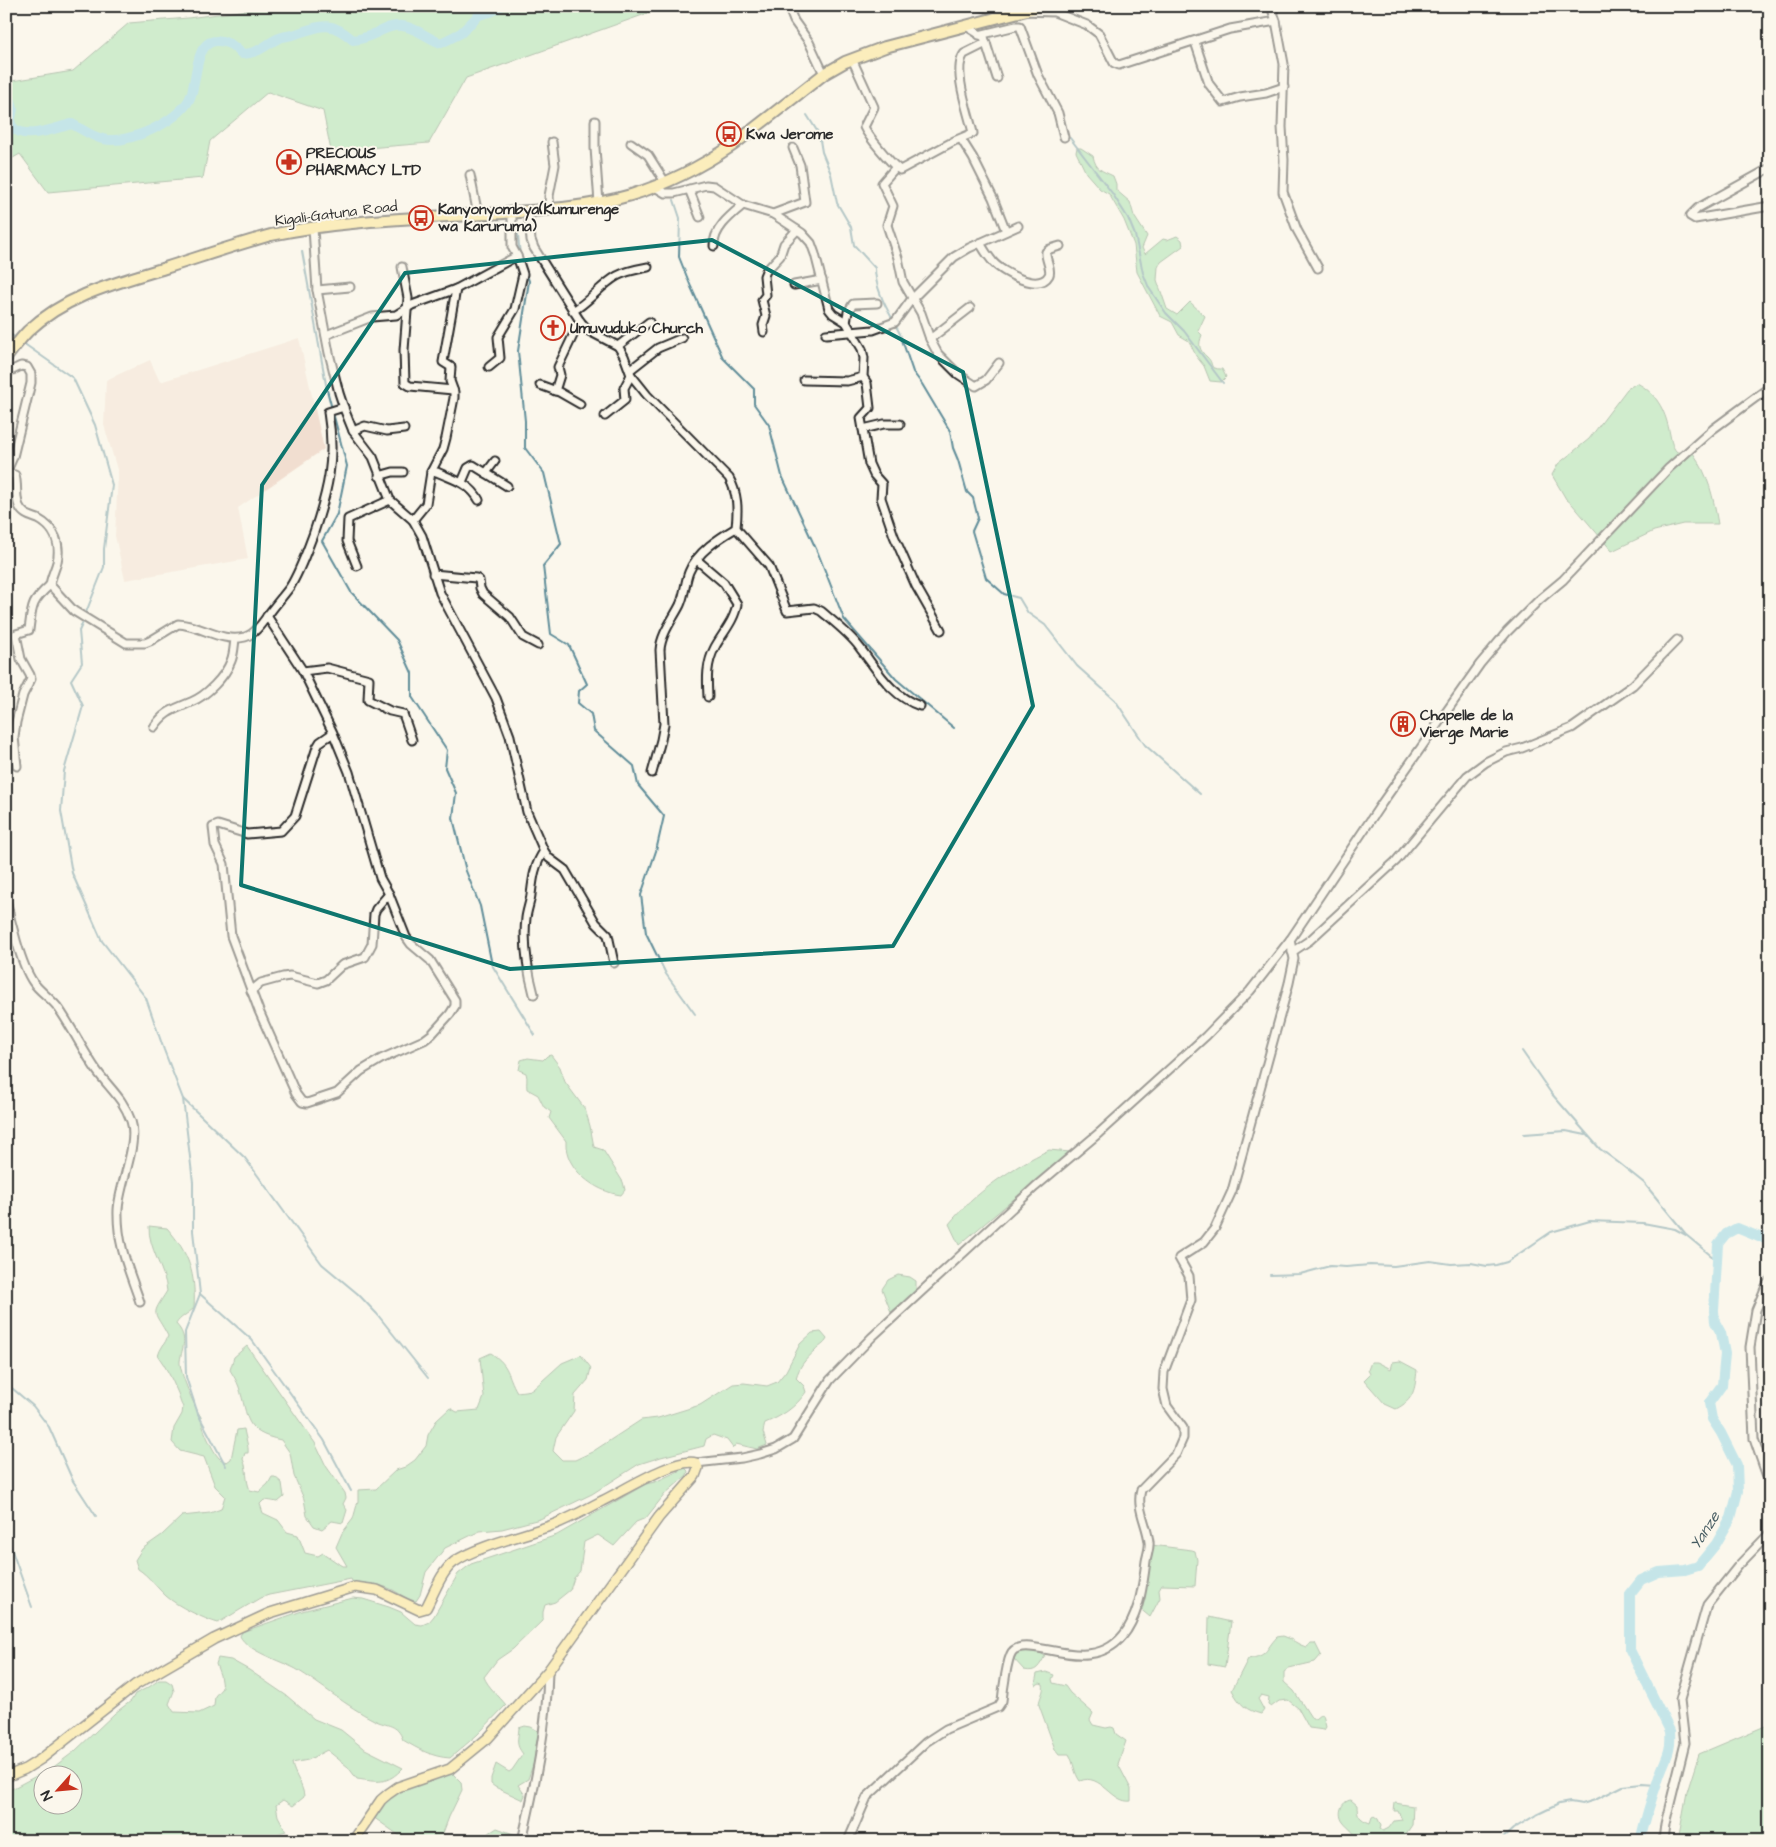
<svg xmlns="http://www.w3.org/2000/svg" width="1776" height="1847" viewBox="0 0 1776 1847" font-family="'Architects Daughter',sans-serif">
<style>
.built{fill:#f1ded0}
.green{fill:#9cdda7;stroke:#648469;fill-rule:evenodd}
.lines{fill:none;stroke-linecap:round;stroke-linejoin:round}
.stream{stroke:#608d99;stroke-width:2}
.river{stroke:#84cfe3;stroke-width:10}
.minor-casing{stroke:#2b2b2b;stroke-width:11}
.major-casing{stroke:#2b2b2b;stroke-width:12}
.highway-casing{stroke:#2b2b2b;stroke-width:14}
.minor{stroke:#fbf7ec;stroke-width:7}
.major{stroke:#fbe180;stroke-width:9}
.highway{stroke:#fbe180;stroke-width:10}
.marked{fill:none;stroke:#0f766e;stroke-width:4;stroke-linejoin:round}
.labels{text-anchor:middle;stroke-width:4;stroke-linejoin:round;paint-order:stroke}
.poi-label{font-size:15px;font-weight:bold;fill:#2b2b2b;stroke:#fbf7ec;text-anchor:start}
.street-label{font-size:15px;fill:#2b2b2b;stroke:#fbf7ec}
.water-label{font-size:16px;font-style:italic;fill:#465c62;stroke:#fbf7ec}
</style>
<rect width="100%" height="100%" fill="#fbf7ec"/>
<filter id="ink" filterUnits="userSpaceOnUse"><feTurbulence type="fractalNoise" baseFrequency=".02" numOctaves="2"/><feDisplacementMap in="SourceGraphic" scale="10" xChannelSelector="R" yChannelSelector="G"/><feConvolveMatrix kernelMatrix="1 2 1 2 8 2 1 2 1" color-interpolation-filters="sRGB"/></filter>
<g filter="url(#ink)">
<path class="built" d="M299,338L324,449L238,508L248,559L125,580L115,536L118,473L104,425L106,380L150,360L160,382Z"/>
<g class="green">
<path d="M278,6H668L466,78L429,143L331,151L323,111L268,92L210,141L203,178L48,192L20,154L6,162V82L73,71L129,23L188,18Z"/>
<path d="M1077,148H1081L1093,156C1096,170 1101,170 1113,176L1116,184V190L1130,202L1134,216L1147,236L1142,248L1145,254L1163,239L1167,240L1177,236L1182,240L1183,246L1161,262L1158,267L1157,280L1167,309L1177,315L1190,302L1205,316L1198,331L1202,335C1198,345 1199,350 1207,357C1215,364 1207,369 1222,369L1226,377L1221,382L1210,381L1204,366L1196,356L1189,341L1179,335L1172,322L1160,316L1158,312L1137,272L1134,245L1124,220L1109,194L1100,189L1086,173L1076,152Z"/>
<path d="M1637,383C1656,393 1665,410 1669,430C1671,438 1671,446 1677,452L1693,453C1709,476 1713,496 1718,524H1683L1654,531L1612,551L1572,504L1566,499L1552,475L1558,464L1589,439L1627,389Z"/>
<path d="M551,1055L560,1067L565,1082L585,1109L590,1126L594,1147L603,1150L623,1182L625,1190L621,1195C596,1192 564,1169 566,1141L549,1118L551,1112L544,1107L538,1095L527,1089C526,1083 528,1079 526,1073L519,1070L521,1060L528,1058L543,1060L547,1056Z"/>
<path d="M1049,1150L1070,1152L959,1245L949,1224C973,1194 1014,1166 1049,1150Z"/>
<path d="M149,1226L167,1228C189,1253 196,1274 194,1308C188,1314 180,1317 176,1324C189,1338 182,1347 180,1361C179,1371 195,1408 201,1417C200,1424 213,1452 219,1458C221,1460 224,1461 227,1462L231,1459L237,1430L244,1429C245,1437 249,1446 248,1453H245L243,1459C248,1470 245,1479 250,1490L259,1492L268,1484L272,1477H275L282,1483L284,1497L278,1502L264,1500L260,1504L263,1513L278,1520L287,1532L298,1535L305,1553L318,1556L323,1553L342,1566H347L336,1547L342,1533L353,1519L358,1501V1490L376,1489L396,1470L405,1467L415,1460L426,1446L428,1435L436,1421L450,1408L457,1412L479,1410L484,1397L480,1358L491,1353C511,1367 506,1373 517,1392L532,1390L562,1363L581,1355L591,1368L588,1380L575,1395L574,1411L556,1437L553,1451L562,1460H575L592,1452L641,1420L658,1418L700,1405L733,1384L744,1383L767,1386L777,1382L786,1371L800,1344L812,1333L821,1332L827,1339C824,1345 819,1346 815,1351C805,1360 800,1365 796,1378L804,1386L806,1392C795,1408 782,1416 765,1423L763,1432L767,1445L757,1449L736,1444L733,1448L727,1440L713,1435L706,1439L704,1446L661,1457L639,1464L592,1494L540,1519L502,1529L480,1531L445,1548L426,1572L420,1595L416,1601C408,1600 400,1594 393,1590C380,1584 367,1583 353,1583L351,1579L269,1595L260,1598L218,1623C204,1619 177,1606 166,1596C156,1587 149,1576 138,1569L135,1560L142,1549L162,1535L182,1516L210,1513L221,1509L225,1496L215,1486L204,1457L180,1451L172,1442L174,1428L182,1414L183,1407C179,1401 180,1397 177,1391C172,1379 166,1367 158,1356C160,1348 165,1344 168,1336C154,1309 150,1318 167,1291C165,1269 148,1248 149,1226Z"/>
<path d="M898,1275L910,1277L916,1281V1290L905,1301L891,1312L882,1289L888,1280Z"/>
<path d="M247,1346L315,1443L326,1466L345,1493L346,1498L343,1504L347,1510L343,1523L332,1521L322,1529L314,1526L307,1516L304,1499L294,1476L290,1453L281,1440C243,1432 249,1418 239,1387C237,1381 233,1375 230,1370L234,1357Z"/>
<path d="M1400,1361L1417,1370C1415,1389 1414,1400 1396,1409L1385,1404L1364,1380L1370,1374L1368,1370L1371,1362H1377L1391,1369L1393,1362Z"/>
<path d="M685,1468L688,1471L687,1475L665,1494L646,1518L636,1522L614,1546L598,1535L584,1542L580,1571L574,1578L570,1590L555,1602L545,1605L543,1612V1620L513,1649L497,1660L484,1677C488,1687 499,1696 506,1705L477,1735L450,1758C432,1757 418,1749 403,1740C397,1723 388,1727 374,1720C346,1706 322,1685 296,1669C281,1661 247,1651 240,1636L242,1632L302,1611L353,1598L363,1599L389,1607L401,1612L415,1624L422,1625L429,1622L434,1616L458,1574L471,1564L557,1535L646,1484L655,1482Z"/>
<path d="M1151,1545L1192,1550L1195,1551L1197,1560L1195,1586L1162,1585L1159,1590L1160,1598L1150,1617L1138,1607Z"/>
<path d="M1209,1617L1231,1622L1225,1667L1208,1664Z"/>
<path d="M1283,1636C1291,1638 1298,1645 1306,1647L1311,1643H1315L1321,1655L1315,1662L1289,1668L1284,1672V1682L1294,1691L1312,1719H1315L1321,1714L1323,1715L1326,1727L1324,1730L1309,1728L1298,1708L1288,1700L1279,1701L1271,1707L1268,1705L1269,1697L1261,1695L1258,1699L1264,1710L1261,1714C1246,1710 1240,1705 1232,1690L1248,1659C1269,1655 1264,1651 1277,1637Z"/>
<path d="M1026,1650L1039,1652L1045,1656C1039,1666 1037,1673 1024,1670L1013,1658L1017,1653Z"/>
<path d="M218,1658L231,1660L249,1670L287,1696L314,1719L341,1730L363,1748L403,1768C387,1785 378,1782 357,1779L348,1767L327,1750L308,1760L292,1763C294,1775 304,1786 304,1797L293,1806L283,1800L276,1805L278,1816L286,1831L277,1834L272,1841H6V1792L55,1766L75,1751L115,1713L131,1701L135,1694L149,1687L159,1680H166L172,1684L174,1691L169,1704L174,1712L199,1713L214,1706L215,1696L222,1688L220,1675L216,1664ZM42,1774H72V1804H42Z"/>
<path d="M1046,1672L1054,1675L1052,1679L1053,1683L1065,1686L1070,1693L1093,1713L1090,1720L1093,1725L1106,1728L1111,1727L1114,1728L1116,1734L1126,1741L1118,1764L1131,1789V1801C1112,1804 1101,1772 1080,1781C1074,1773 1074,1763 1069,1754H1059L1055,1749L1039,1705C1039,1698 1045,1691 1043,1684L1040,1683L1036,1685L1035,1684L1037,1674Z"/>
<path d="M1770,1724V1841H1678L1687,1792L1699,1754Z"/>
<path d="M525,1726L531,1727L540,1732L536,1745L534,1762L528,1779L518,1785L525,1795L523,1800L495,1787L491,1784V1778L496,1764L509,1772L512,1770L523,1754C515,1744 518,1740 519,1728Z"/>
<path d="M452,1773L461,1782L462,1790L449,1817L440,1841H407L373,1817L393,1793Z"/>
<path d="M1351,1800L1357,1805C1357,1815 1359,1819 1370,1823L1372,1817L1374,1816L1378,1819L1381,1826L1380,1829L1383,1831L1389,1828L1394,1821L1402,1820L1398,1811H1394L1395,1803L1413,1806L1412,1825L1401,1841H1357C1354,1830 1349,1830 1343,1822C1337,1814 1341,1801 1351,1800Z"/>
<path d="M497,1828L516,1835L515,1841H484L486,1835Z"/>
</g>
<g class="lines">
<g class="stream">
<path d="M807,115L819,134L822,152L831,174L837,203L851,227L854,245L875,268C875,286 884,304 893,320"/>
<path d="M1070,138L1112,193L1128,218L1135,235L1143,273L1149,288L1166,313L1184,331L1223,383"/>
<path d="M674,200L680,218L679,257L691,287L723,358L754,389V404L769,425L782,476L818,553L844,619L896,679L954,728"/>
<path d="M517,226L520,255"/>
<path d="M302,251L327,390L347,466L337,514L322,541L351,592L397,640L412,673V697L447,750L445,768L456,793L453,818L466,871L480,906L492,965L535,1035"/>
<path d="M523,264L529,281L518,351L525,421V448L544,473L561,544L543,566L551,634L569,645L587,684L579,691L578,703L591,714L594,731L634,766L638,785L664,816L656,851L641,895L646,933L666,974L695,1014"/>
<path d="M895,324L900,334L913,372L922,384L950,431L953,448L958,460L967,492L973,498L978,518L972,531L986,578L1004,594L1019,598L1028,613L1045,625L1077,666L1115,700L1145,745L1200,794"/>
<path d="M6,331L17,339"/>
<path d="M23,343L73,378L95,425L112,485L104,549V567L85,615"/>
<path d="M84,620L79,631L82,663L71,680L83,706L64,771L61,811L72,873L102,941L146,998L164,1050L183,1099L193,1182V1231L200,1294L252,1340L324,1440L351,1491"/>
<path d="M1522,1051L1551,1093L1600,1149L1619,1163L1644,1183L1685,1233"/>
<path d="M183,1099L245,1158L322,1264L358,1294L377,1314L428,1378"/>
<path d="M1524,1134L1566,1131L1586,1135"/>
<path d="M1270,1275L1300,1274L1330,1266L1346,1267L1370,1265L1394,1266L1430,1261L1451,1264L1471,1263L1487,1266L1496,1265L1507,1262L1551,1232L1590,1221L1643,1223L1675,1229L1686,1235L1714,1258L1717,1256"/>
<path d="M200,1294L185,1332L186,1377L198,1414L226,1466"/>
<path d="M6,1383L33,1406L49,1427L73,1481L96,1516"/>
<path d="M6,1534L32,1607"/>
<path d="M1500,1841L1513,1829L1536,1815L1559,1804L1570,1802L1582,1804L1595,1800L1623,1786L1642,1784L1656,1785"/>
</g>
<g class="river">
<path d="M6,99L11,101L13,109L10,123C12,126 14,130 18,131C31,138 58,127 72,124C82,129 92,137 103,139C128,145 177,122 189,100C198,85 193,42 216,41C227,40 235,46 242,54C257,54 264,46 277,39C283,36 290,36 296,34C322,25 330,20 353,40C373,39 385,24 402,26C416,27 428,39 441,43L461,33L479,15L491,12L501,6"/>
<path d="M1640,1841C1645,1820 1651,1800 1658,1780C1664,1759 1672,1755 1670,1731L1630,1650V1594L1641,1580L1659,1572L1685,1570L1698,1566L1716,1544L1731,1518L1738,1491L1737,1465L1721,1433L1712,1419L1709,1403L1722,1385L1725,1354L1721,1333L1715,1322L1714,1311L1718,1244L1726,1234L1737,1228L1759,1237L1770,1238"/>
</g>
<defs>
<g id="minor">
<path d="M788,6L794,21L809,42L824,74"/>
<path d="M980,6L1007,14"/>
<path d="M1021,6L1023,11L1054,12L1087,25L1099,34L1114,63L1119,65L1230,29L1276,21L1284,64L1282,127L1284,160L1283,192L1297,230L1318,268"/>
<path d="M1271,6L1276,21"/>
<path d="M966,26L984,37L997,78"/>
<path d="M979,35L1016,26H1020L1038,75L1058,113L1064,137"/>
<path d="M1195,42L1209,84L1223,102L1240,97L1266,93L1284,87"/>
<path d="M852,59L874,107L864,127C868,136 892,165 900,170L954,141L973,133C969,114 952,70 964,54L986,43"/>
<path d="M595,121V148L599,203"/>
<path d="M961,139L973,158L993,198L1006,231"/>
<path d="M631,143L648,155L665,182"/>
<path d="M896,167L882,183L893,206L887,225L898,258L903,282L921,313L930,339L938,354L958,374L976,386L986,380L999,363"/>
<path d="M1770,168L1698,208L1690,216L1695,219L1770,206"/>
<path d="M470,175L478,215"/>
<path d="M655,187L665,193H674L706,185L714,186L743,205L773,214L802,233L811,243L815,254L829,309L833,314L846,322L862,349L864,358L863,377L867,383L870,408L861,418L869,464L874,475L882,484L881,498L894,536L916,586L941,630"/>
<path d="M689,189L700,217"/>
<path d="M550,209L549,196L555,165L552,142"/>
<path d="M528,211L531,240L534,248L580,321L589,331L618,346L624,356L631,375L647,395L729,478C738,494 738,509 736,528L769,566L787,611L814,608L821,611C834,622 850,634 860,648C878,671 891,696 920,706"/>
<path d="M773,214L805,202L800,165L793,148"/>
<path d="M313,228L317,290L329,353L339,393L345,411L353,431L373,457L390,500L413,520L422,536L440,593L496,698L510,736L527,812L544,851C534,866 533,878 531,895C530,903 527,910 526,918C523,944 527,968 534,994"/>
<path d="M980,243C984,250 988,256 993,262C1002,272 1039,293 1049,275C1052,269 1045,259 1046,252L1050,249L1060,246"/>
<path d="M714,246C713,229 731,215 743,205"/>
<path d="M402,267L408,298L404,350L405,383L410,386L453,390"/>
<path d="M794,285L822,280"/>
<path d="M317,290L350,287"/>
<path d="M573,311C590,301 601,285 617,276C626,271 637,269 648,267"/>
<path d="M846,322L848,312L853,304L877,303"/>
<path d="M764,332L763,325L766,316L762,300L766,295L764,276L766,271L780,256L784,244L797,230"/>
<path d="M826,334L873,330L895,322L911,300L954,257L969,248L1018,226"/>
<path d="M326,335L372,317L396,315L412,305L456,289L517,256"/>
<path d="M930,339L970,308"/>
<path d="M618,346L649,322"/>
<path d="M489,367L500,358L498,337L515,309L523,274L517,256L512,247V212"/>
<path d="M630,370L658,348L682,338"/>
<path d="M6,373L21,366L27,367L31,374V383L13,457L6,473"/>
<path d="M804,380L847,381L863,377"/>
<path d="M540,385L559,392L580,404"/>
<path d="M555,391L560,375L558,367L580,321"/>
<path d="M605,416L625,400L624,388L631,375"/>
<path d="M863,429L884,424H900"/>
<path d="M353,431L365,426L387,431L404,429"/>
<path d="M431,472H437C454,480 470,483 479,500"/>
<path d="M6,473L15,475C18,485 15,497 19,506C23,515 30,516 38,519C55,528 61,544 57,562C55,570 51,577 50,585L74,611L126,643H145L150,641L178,624C201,625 221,643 245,637C256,634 264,620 271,611C277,603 284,595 290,587C300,571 306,553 313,535C328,491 336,459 328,412L344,407"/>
<path d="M486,473L495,461"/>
<path d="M379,476L393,472H403"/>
<path d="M462,482L468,468L473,465L507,486"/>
<path d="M413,520L426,504L431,472L443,449L446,438L454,398V392L450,381L451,367L443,362L456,289"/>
<path d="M697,560L724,583L737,604C735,620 722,634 715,647C706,664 707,679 708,697"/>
<path d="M357,566L347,541L348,519L390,500"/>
<path d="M433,574L476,578L479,580L480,588L483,594L510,617L523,637L538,645"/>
<path d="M267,616L303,671L333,733L349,772L380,878L389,894L406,937L411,944L430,960L455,1000V1006L450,1014L432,1034L424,1040L381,1059L361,1071L337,1093L307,1103L302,1102L296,1094L259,1011L231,936L224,864L215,845L213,827L218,825L247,834L281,831L295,816L317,747L320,742L333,733"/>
<path d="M303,671L327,668L369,679L368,700L390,711L403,714L412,740"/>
<path d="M154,727C165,711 173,710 191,702C206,696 225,677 231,661C234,654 234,646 235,639"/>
<path d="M17,766L14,737L16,722L23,695L31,679L30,675L21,659L16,634L29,630C32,606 31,602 50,585"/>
<path d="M652,773L661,740L664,724L660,650C661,634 673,619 680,605C685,594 685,582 689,572C697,552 719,538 736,528"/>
<path d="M544,851L549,858L565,870L596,923L608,935L614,963"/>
<path d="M6,899C10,920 21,965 33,982C40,992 52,999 59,1009C73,1029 83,1051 97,1071C110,1089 123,1098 131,1121C139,1144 119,1185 118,1210C117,1245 129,1270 140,1302"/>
<path d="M1292,952L1310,940L1396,861L1467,776L1486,762L1506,752L1522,748L1572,728L1633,685L1677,640"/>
<path d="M251,991L261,983L283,977L290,976L318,983L326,980L342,965L365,957L372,944L374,914L376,909L389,894"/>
<path d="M1770,1281L1766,1286L1756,1310L1750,1347L1754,1439L1770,1485"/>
<path d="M696,1463L742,1458L760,1454L776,1449L793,1439L830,1380L872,1337L1035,1187L1099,1133L1206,1036L1250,991L1290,940L1382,803L1480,664L1507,632L1539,600L1563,580L1669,468L1713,429L1770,387"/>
<path d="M522,1841C535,1784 547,1729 548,1671"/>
<path d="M848,1841L867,1797L926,1742L946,1729L998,1707L1002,1701C1003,1691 1007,1659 1012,1652C1028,1631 1093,1682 1127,1630C1140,1609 1143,1585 1146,1561C1147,1555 1150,1548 1149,1542C1147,1524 1136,1508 1141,1490L1176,1454L1183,1438V1428L1167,1406L1163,1389L1164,1372L1191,1300L1189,1276L1179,1258L1204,1242L1215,1228L1232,1191L1289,983L1294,959L1290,940"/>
<path d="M1663,1841L1665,1824L1685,1743L1680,1700L1707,1605L1739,1565L1770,1533"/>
</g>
<path id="major" d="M6,1777L25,1769L41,1759L135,1685L214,1639L270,1613L355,1587L377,1590L419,1610L426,1608C434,1593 441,1572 454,1562C475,1547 521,1536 547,1527C566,1521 585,1510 602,1501C623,1491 676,1457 696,1463L698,1468L695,1476L659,1517L548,1671L488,1738L450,1769L398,1787L388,1794L381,1800L353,1841"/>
<path id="highway" d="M6,358C13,349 20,339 28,331C66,295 116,283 165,268C200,257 235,245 271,235C347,219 427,218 504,213C546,210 590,207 631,195C667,184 702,166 733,145L824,74L845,62L885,47L1042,6"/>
</defs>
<use href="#minor" class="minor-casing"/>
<use href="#major" class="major-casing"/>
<use href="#highway" class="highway-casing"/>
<use href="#minor" class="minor"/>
<use href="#major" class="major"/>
<use href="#highway" class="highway"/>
</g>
</g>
<path d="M0 0H1776V1847H0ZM712,240L963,372L1033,706L893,946L510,969L241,885L262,485L405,273Z" fill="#fbf7ec" fill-opacity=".55" fill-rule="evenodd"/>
<path class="marked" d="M712,240L963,372L1033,706L893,946L510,969L241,885L262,485L405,273Z"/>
<defs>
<symbol id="bus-ring" viewBox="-11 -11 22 22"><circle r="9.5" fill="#fbf7ec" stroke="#c8321e" stroke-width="1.5"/><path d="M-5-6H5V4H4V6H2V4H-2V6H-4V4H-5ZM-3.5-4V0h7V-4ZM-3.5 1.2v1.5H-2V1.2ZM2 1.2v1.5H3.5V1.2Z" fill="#c8321e"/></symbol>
<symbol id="pharmacy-ring" viewBox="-11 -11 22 22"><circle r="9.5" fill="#fbf7ec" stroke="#c8321e" stroke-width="1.5"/><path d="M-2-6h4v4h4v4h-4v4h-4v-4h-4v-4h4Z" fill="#c8321e"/></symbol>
<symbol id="church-ring" viewBox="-11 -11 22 22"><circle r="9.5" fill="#fbf7ec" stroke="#c8321e" stroke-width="1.5"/><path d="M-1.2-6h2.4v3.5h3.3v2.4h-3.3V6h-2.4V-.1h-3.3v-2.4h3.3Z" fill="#c8321e"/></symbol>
<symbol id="building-ring" viewBox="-11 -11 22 22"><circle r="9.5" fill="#fbf7ec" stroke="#c8321e" stroke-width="1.5"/><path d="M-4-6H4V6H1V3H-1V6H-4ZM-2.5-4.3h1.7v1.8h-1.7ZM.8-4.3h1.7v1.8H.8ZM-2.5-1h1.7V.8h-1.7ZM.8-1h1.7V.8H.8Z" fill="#c8321e"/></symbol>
</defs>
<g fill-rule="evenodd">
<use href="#bus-ring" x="715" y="120" width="28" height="28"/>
<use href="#pharmacy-ring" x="275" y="148" width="28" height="28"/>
<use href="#bus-ring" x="407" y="204" width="28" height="28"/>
<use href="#church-ring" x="539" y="314" width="28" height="28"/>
<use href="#building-ring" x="1389" y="710" width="28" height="28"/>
</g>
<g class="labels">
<g class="poi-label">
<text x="746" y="139">Kwa Jerome</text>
<text x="306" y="158">PRECIOUS<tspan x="306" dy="17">PHARMACY LTD</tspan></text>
<text x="438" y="214">Kanyonyombya(Kumurenge<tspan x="438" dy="17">wa Karuruma)</tspan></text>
<text x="570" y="333">Umuvuduko Church</text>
<text x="1420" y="720">Chapelle de la<tspan x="1420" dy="17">Vierge Marie</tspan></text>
</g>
<g class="street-label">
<text transform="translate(336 213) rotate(-7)" y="5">Kigali-Gatuna Road</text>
</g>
<g class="water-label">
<text transform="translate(1704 1530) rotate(-57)" y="6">Yanze</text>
</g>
</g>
<rect width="1776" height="1847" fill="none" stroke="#fbf7ec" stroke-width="25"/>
<rect x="12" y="12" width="1751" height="1822" fill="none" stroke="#2b2b2b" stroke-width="2" filter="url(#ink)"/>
<g transform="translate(58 1790) rotate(243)"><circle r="24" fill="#fbf7ec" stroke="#a8a59f"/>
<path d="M0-4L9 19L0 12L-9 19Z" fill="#c8321e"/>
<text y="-8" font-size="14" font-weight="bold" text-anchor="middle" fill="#2b2b2b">N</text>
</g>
</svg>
